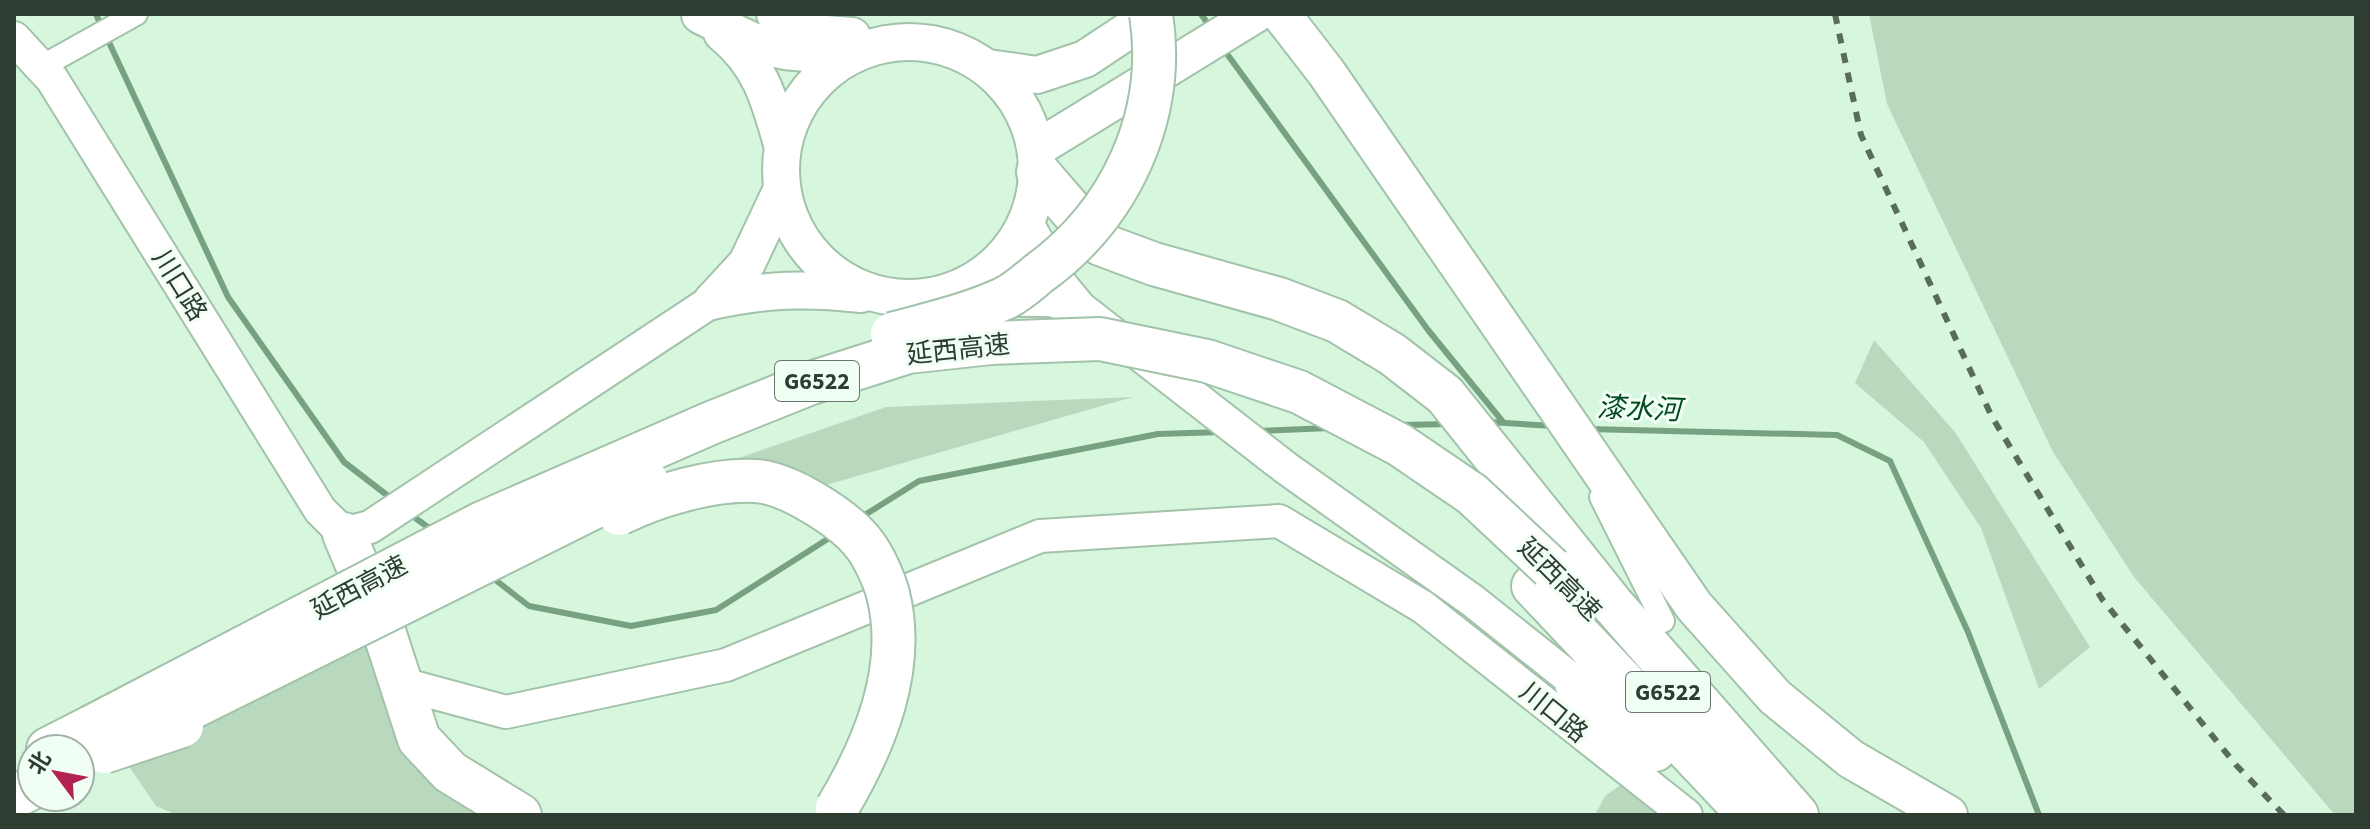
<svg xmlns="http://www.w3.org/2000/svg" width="2370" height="829" viewBox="0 0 2370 829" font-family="'Source Sans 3','Noto Sans SC',sans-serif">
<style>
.green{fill:#b8d9be}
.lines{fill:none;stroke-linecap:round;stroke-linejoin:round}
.stream{stroke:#77a180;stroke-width:6}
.minor-casing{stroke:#a2c2a9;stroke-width:26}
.secondary-casing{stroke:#a2c2a9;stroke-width:36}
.primary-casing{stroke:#a2c2a9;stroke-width:40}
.trunk-casing{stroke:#a2c2a9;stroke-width:42}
.motorway-casing{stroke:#a2c2a9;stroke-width:46}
.minor{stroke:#fff;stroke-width:22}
.secondary{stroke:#fff;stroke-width:32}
.primary{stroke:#fff;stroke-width:36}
.trunk{stroke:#fff;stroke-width:38}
.motorway{stroke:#fff;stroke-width:42}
.rail{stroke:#596b5d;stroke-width:6;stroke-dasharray:10 10;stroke-linecap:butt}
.motorway-bridge-casing{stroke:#a2c2a9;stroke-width:46;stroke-linecap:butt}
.motorway-bridge{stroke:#fff;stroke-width:42}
.labels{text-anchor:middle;stroke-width:6;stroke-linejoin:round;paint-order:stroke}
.shield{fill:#f1fef4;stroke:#69766c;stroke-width:2}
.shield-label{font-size:24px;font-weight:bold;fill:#2f3c32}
.street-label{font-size:26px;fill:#2f3c32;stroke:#f1fef4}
.water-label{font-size:28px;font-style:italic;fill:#004a20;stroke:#f1fef4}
</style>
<rect width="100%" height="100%" fill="#d6f7dd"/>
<g class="green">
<path d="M1869,14H2356V815H2335L2134,577L2053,452L1887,104Z"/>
<path d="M1874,340L1955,432L2090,647L2039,689L1981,528L1924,442L1855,383Z"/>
<path d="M1133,397L805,491L693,474L886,407Z"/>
<path d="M371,638L419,749L524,815H177L156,806L124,759Z"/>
<path d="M1628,780L1672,815H1595L1605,796Z"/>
</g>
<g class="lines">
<g class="stream">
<path d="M96,14L102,28"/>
<path d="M1201,14L1210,27"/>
<path d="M107,38L228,297L344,462L392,499"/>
<path d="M1222,47L1428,330L1503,422"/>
<path d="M1489,422L1553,426"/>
<path d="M1401,425L1450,424"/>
<path d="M1588,429L1837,435L1890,461L1968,632L2039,815"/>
<path d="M1257,431L1330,428"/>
<path d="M410,514L433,531"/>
<path d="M860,518L919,481L1158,434L1222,432"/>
<path d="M489,575L529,606L631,626L716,610L834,535"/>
</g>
<defs>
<g id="minor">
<path d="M41,67L136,14"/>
<path d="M1601,497L1663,621"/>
</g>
<g id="secondary">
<path d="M14,38L52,79L320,510L344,534L370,527L712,301"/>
<path d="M1027,223L1062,286L1080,308L1286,468L1473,601L1576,683"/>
<path d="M926,299L1050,300L1080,308"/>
<path d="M402,684L506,712L726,665L1040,536L1279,521L1423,607L1686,815"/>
</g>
<g id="primary">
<path d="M775,14L813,33L852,36"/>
<path d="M700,15C764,47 780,60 854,50"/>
<path d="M722,33C760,64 769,98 782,144"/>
<circle cx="909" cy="170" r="128"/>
<path d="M988,68L1037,75L1085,59L1153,14"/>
<path d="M1036,149L1256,14"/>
<path d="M712,301C767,289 805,288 861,294"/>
<path d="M712,301L747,263L781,191"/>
</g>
<path id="trunk" d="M1281,14L1326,72L1694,606L1775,697L1851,759L1948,815"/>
<g id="motorway">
<path d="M1038,172L1100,244L1154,264L1279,299L1337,321L1392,354L1445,395L1613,605L1797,815"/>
<path d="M344,534L380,619L419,739L450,772L520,815"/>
<path d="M1533,586L1749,815"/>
<path d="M1576,683L1655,750"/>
<path d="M48,749L91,727"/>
<path d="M14,797L32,788"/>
</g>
</defs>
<use href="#minor" class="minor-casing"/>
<use href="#secondary" class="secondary-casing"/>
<use href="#primary" class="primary-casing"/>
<use href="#trunk" class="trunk-casing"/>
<use href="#motorway" class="motorway-casing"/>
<use href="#minor" class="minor"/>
<use href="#secondary" class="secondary"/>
<use href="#primary" class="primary"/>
<use href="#trunk" class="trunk"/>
<use href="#motorway" class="motorway"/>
<path class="rail" d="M1835,14L1861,135L1992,417L2102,599L2236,765L2284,815"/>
<defs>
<g id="motorway-bridge">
<path d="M892,334C929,324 968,315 1003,299C1015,294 1027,283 1038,274C1120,215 1167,116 1151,14"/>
<path d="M619,514C657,495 712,479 755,481C787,482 845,519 864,544C873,555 884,579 888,594C907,669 874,746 837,808"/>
<path d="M91,727L482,523L711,423L811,383L908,352L991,343L1100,339L1207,361L1299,392L1400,445L1472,494L1551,568"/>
<path d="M151,728L647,481"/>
<path d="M104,752L182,726"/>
</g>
</defs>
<use href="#motorway-bridge" class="motorway-bridge-casing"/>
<use href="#motorway-bridge" class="motorway-bridge"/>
</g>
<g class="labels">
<g class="shield">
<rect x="775" y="361" width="84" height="40" rx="6"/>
<rect x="1626" y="672" width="84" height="40" rx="6"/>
</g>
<g class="shield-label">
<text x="817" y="389">G6522</text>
<text x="1668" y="700">G6522</text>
</g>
<g class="street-label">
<text transform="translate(180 285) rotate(58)" y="9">川口路</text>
<text transform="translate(958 349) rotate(-6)" y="9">延西高速</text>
<text transform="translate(1560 579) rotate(45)" y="9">延西高速</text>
<text transform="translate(359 587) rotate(-28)" y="9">延西高速</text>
<text transform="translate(1554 712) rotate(39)" y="9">川口路</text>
</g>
<g class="water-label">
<text transform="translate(1639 408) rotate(2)" y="10">漆水河</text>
</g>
</g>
<rect width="2370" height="829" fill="none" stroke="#2f3c32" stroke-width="32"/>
<g transform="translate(56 773) rotate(302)"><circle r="38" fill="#f1fef4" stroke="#a3b0a6" stroke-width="2"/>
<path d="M0-6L14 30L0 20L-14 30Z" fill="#b22253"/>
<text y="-12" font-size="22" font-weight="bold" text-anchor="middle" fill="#2f3c32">北</text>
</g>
</svg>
